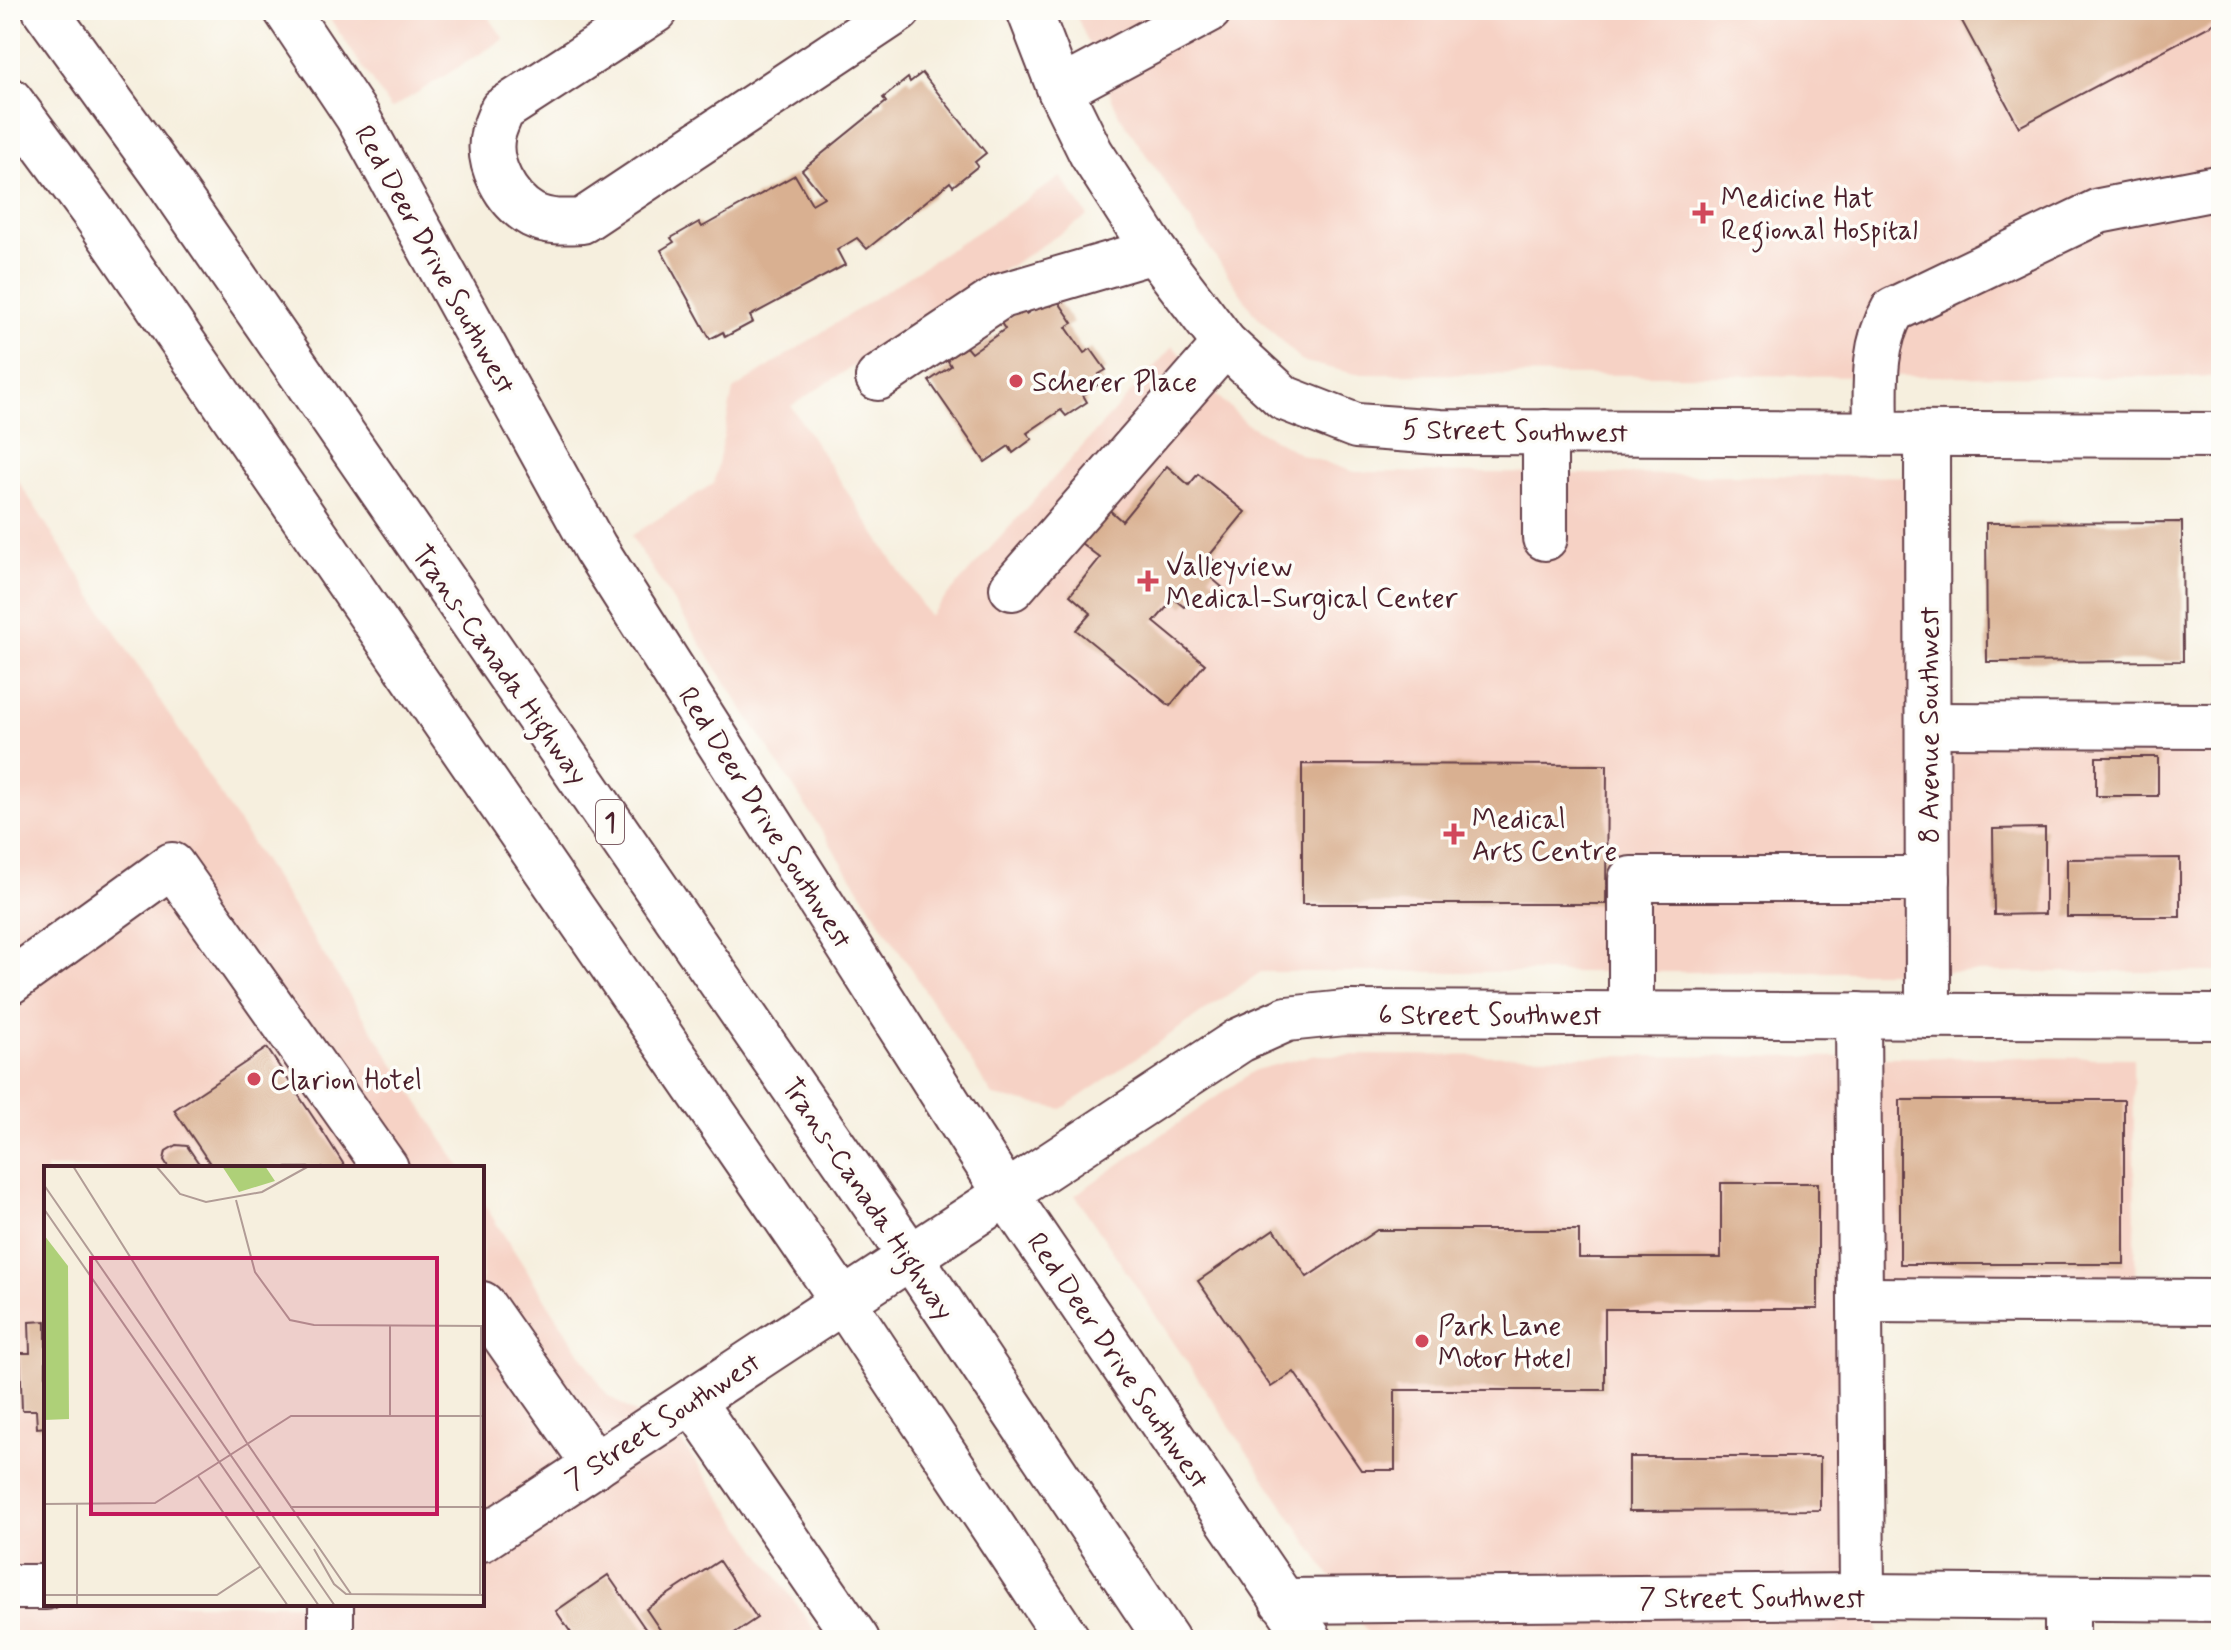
<svg xmlns="http://www.w3.org/2000/svg" width="2231" height="1650" viewBox="0 0 2231 1650" font-family="Mynerve,sans-serif">
<style>
.built{fill:#f6d2c5}
.building{fill:#d9b091}
.lines{fill:none;stroke-linecap:round;stroke-linejoin:round}
.minor-casing{stroke:#643e46;stroke-width:48}
.highway-casing{stroke:#643e46;stroke-width:48}
.minor{stroke:#fff;stroke-width:44}
.highway{stroke:#fff;stroke-width:44}
.poi-dot{fill:#d1495b;stroke:#fdfcf7;stroke-width:3}
.labels{text-anchor:middle;stroke-width:7;stroke-linejoin:round;paint-order:stroke}
.shield{fill:#fdfcf7;stroke:#806168;stroke-width:2}
.shield-label{font-size:26px;font-weight:bold;fill:#4a1f2b}
.poi-label{font-size:28px;fill:#4a1f2b;stroke:#fdfcf7;text-anchor:start}
.street-label{font-size:28px;fill:#4a1f2b;stroke:#fdfcf7}
.inset-road{fill:none;stroke:#b19c96;stroke-width:2}
.view{fill:#c2185b;fill-opacity:0.15;stroke:#c2185b;stroke-width:4}
.inset-edge{fill:none;stroke:#4a1f2b;stroke-width:4}
</style>
<rect width="100%" height="100%" fill="#fdfcf7"/>
<filter id="ink" filterUnits="userSpaceOnUse"><feTurbulence type="fractalNoise" baseFrequency=".0125" numOctaves="2"/><feDisplacementMap in="SourceGraphic" scale="16" xChannelSelector="R" yChannelSelector="G"/><feConvolveMatrix kernelMatrix="1 2 1 2 8 2 1 2 1" color-interpolation-filters="sRGB"/></filter>
<filter id="wash" filterUnits="userSpaceOnUse"><feTurbulence type="fractalNoise" baseFrequency=".006" numOctaves="4" result="noise"/><feDisplacementMap in="SourceGraphic" scale="32" xChannelSelector="R" yChannelSelector="G"/><feGaussianBlur stdDeviation="1.8" result="paint"/><feColorMatrix in="noise" values="0 0 0 0 0 0 0 0 0 0 0 0 0 0 0 0 0 1.4 0 .05"/><feComposite in="paint" operator="in"/></filter>
<g filter="url(#wash)">
<rect width="100%" height="100%" fill="#f6efde"/>
<g class="built">
<path d="M324,10H484L504,39L391,109Z"/>
<path d="M1074,10H2221V377L1355,374L1301,361L1253,312L1119,115Z"/>
<path d="M1061,177L1088,216L791,406L929,616L1173,346L1204,383L1247,424L1302,455L1355,472L1952,477L1951,710L2220,712L2221,480V972H1261L1062,1109L993,1096L631,536L714,483L733,390Z"/>
<path d="M10,468L461,1168H46V1604H482V1201L607,1395L682,1443L822,1640H10Z"/>
<path d="M1313,1055L2133,1058L2136,1313L1874,1314L1877,1639L1913,1640H1373L1075,1195L1255,1070Z"/>
</g>
<g id="blocks">
<g class="building">
<path d="M1956,10H2221V20L2019,127Z"/>
<path d="M922,73L986,153L975,162L978,166L953,186L950,182L867,249L857,238L837,250L845,265L750,316L753,322L725,337L723,332L710,339L661,250L674,242L671,238L699,222L702,227L795,175L812,204L824,197L802,170L886,102L883,98L908,78L910,82Z"/>
<path d="M1047,300L1051,306L1058,301L1073,323L1066,327L1084,353L1091,349L1106,370L1099,374L1103,381L1083,395L1087,402L1066,416L1061,410L1027,433L1032,439L1013,453L1009,446L985,462L929,381L951,366L947,359L966,347L971,353L1005,329L1001,323L1022,308L1026,314Z"/>
<path d="M1167,466L1189,485L1198,474L1245,512L1209,556L1219,565L1209,576L1222,587L1207,605L1194,594L1184,607L1174,599L1154,622L1205,664L1170,706L1076,630L1091,613L1070,595L1100,558L1071,535L1099,501L1122,521Z"/>
<path d="M2182,522L2183,661L1987,662L1986,523Z"/>
<rect x="2096" y="757" width="62" height="39"/>
<path d="M1302,764L1607,765L1606,904H1302Z"/>
<path d="M2045,828V914L1994,915L1993,829Z"/>
<path d="M2180,858V917H2067V859Z"/>
<path d="M267,1048L325,1135L346,1168H213L174,1110Z"/>
<rect x="1900" y="1100" width="224" height="164"/>
<path d="M176,1145L187,1146L202,1168H169L164,1160L166,1151Z"/>
<path d="M1721,1183H1818V1309H1605V1390H1395V1470H1361L1294,1372L1271,1387L1198,1281L1274,1229L1307,1277L1377,1230H1579V1258H1721Z"/>
<path d="M46,1321V1427L37,1428L36,1410H22L20,1353H30L29,1322Z"/>
<path d="M1629,1457H1820V1510L1629,1511Z"/>
<path d="M719,1561L757,1618L724,1640H667L646,1609Z"/>
<path d="M608,1575L653,1640H576L556,1611Z"/>
</g>
</g>
</g>
<g filter="url(#ink)">
<use href="#blocks" fill-opacity="0" stroke="#643e46" stroke-width="2"/>
<g class="lines">
<defs>
<g id="minor">
<path d="M286,10L357,116L595,548L1005,1192L1310,1640"/>
<path d="M656,10L502,110C499,118 495,126 493,134C486,164 506,200 532,215C548,223 565,222 582,221L899,10"/>
<path d="M1029,10L1060,90L1091,153L1154,251L1225,344L1284,398L1356,426L1440,432L2221,435"/>
<path d="M1060,90L1209,10"/>
<path d="M878,378L1001,296L1154,251"/>
<path d="M1545,432V538"/>
<path d="M1876,434C1876,391 1871,348 1893,310L2099,211L2221,187"/>
<path d="M1927,434L1928,1016"/>
<path d="M1012,588L1225,344"/>
<path d="M1928,725L2221,726"/>
<path d="M10,982L172,865L386,1168"/>
<path d="M1631,1014V879H1928"/>
<path d="M1858,1015L1862,1596"/>
<path d="M1861,1300L2221,1302"/>
<path d="M482,1304L595,1465"/>
<path d="M692,1401L857,1640"/>
<path d="M482,1539L1240,1040L1287,1019L1345,1013L2221,1017"/>
<path d="M10,1587H46"/>
<path d="M1282,1601L1862,1596L2221,1599"/>
<path d="M331,1604V1640"/>
<path d="M2067,1640V1598"/>
</g>
<g id="highway">
<path d="M45,10L164,175L910,1256L1167,1640"/>
<path d="M10,100L96,216L843,1301L1068,1640"/>
</g>
</defs>
<use href="#minor" class="minor-casing"/>
<use href="#highway" class="highway-casing"/>
<use href="#minor" class="minor"/>
<use href="#highway" class="highway"/>
</g>
</g>
<g class="poi-dot">
<path d="M1699 201h8v8h8v8h-8v8h-8v-8h-8v-8h8z"/>
<circle cx="1016" cy="381" r="8"/>
<path d="M1144 569h8v8h8v8h-8v8h-8v-8h-8v-8h8z"/>
<path d="M1450 822h8v8h8v8h-8v8h-8v-8h-8v-8h8z"/>
<circle cx="254" cy="1079" r="8"/>
<circle cx="1422" cy="1341" r="8"/>
</g>
<g class="labels">
<rect class="shield" x="596" y="800" width="28" height="44" rx="6"/>
<g class="shield-label">
<text x="610" y="831">1</text>
</g>
<g class="poi-label">
<text x="1721" y="207">Medicine Hat<tspan x="1721" dy="32">Regional Hospital</tspan></text>
<text x="1032" y="391">Scherer Place</text>
<text x="1166" y="575">Valleyview<tspan x="1166" dy="32">Medical-Surgical Center</tspan></text>
<text x="1472" y="828">Medical<tspan x="1472" dy="32">Arts Centre</tspan></text>
<text x="270" y="1089">Clarion Hotel</text>
<text x="1438" y="1335">Park Lane<tspan x="1438" dy="32">Motor Hotel</tspan></text>
</g>
<g class="street-label">
<text transform="translate(436 259) rotate(61)" y="10">Red Deer Drive Southwest</text>
<text transform="translate(1515 430) rotate(1)" y="10">5 Street Southwest</text>
<text transform="translate(501 664) rotate(55)" y="10">Trans-Canada Highway</text>
<text transform="translate(1928 725) rotate(-90)" y="10">8 Avenue Southwest</text>
<text transform="translate(766 817) rotate(58)" y="10">Red Deer Drive Southwest</text>
<text x="1490" y="1024">6 Street Southwest</text>
<text transform="translate(869 1198) rotate(56)" y="10">Trans-Canada Highway</text>
<text transform="translate(1119 1360) rotate(56)" y="10">Red Deer Drive Southwest</text>
<text transform="translate(662 1420) rotate(-33)" y="10">7 Street Southwest</text>
<text x="1752" y="1607">7 Street Southwest</text>
</g>
</g>
<g transform="translate(44 1166)">
<rect width="440" height="440" fill="#f6efde"/>
<path d="M178,0H221L231,15L195,26ZM0,69L24,100L25,253L0,254Z" fill="#aed078"/>
<path class="inset-road" d="M29,0L203,277L307,428M112,0L136,28L162,36L218,26L265,0M0,19L291,440M192,34L211,106L246,154L270,159L440,160M0,43L275,440M346,159V250M154,310L244,440M0,338L111,337L247,250H440M33,338V440M246,341H440M270,383L290,418L302,428L439,429M0,429H173L217,400M436,429L437,160"/>
<path class="view" d="M47,92H393V348H47Z"/>
<rect width="440" height="440" class="inset-edge"/>
</g>
<rect width="2231" height="1650" fill="none" stroke="#fdfcf7" stroke-width="40"/>
</svg>
